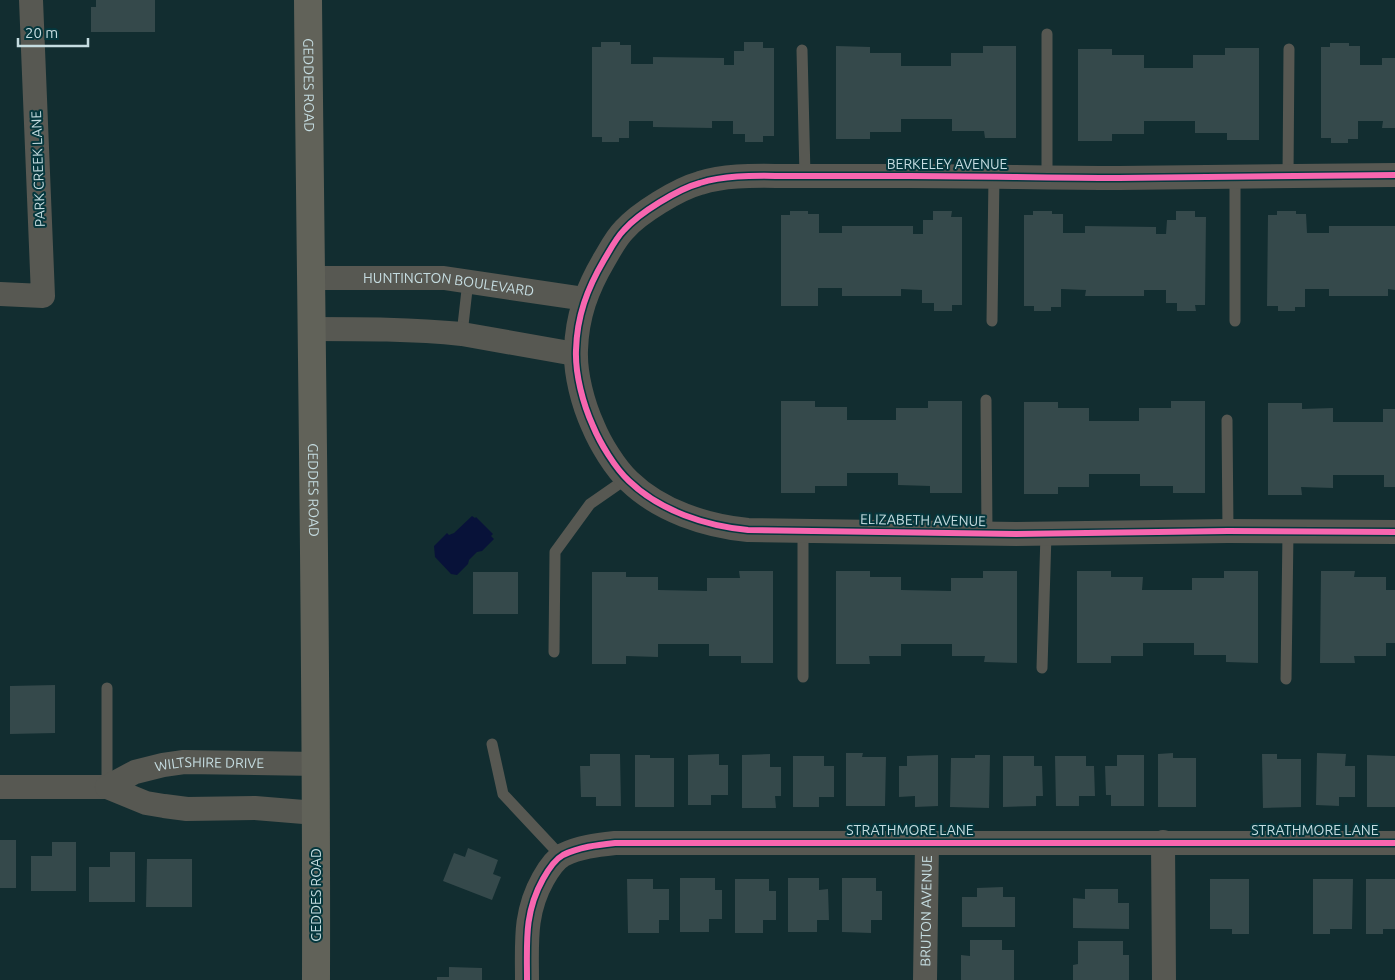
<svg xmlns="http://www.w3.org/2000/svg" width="1395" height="980" viewBox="0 0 1395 980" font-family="Ubuntu,sans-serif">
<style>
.water{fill:#081239}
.building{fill:#35494b}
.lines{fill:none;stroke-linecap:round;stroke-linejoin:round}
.service{stroke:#575852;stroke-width:11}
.minor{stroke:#575852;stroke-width:24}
.secondary{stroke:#616259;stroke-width:28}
.cycleway-casing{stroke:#05373d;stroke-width:9}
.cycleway{stroke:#f766af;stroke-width:6}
.labels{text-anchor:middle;stroke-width:4;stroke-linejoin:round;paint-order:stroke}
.street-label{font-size:14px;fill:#c5dce0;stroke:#05373d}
</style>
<rect width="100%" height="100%" fill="#122d30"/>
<path class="water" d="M472,516L475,518L476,517L493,534L491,536L494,539L482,551L477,552L469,560L468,564L457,575L451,574L435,557L434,546L447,533L449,535L454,533Z"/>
<g class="building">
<path d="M96,0H155V32H91V7H96Z"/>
<path d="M601,42H620V45H631V64H653V57L724,58V65H734V51H744V42H763V48H774V136H763V142H745V134H733V121H712V128L653,127V121H629V138H619V142H602V137H592V47H601Z"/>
<path d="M1330,43H1349V46H1360V65H1382V58H1395V128H1382L1383,121H1358V139H1348V143H1331V138H1321V47H1330Z"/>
<path d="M836,46L870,47V53H901V66H951V53H983V46H1016V138H985L984,131H952V119H901V132H870V139H836Z"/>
<path d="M1225,48H1259V140H1227V133H1195V121H1144V134H1112V141H1078V49H1112V55H1144V68H1193V55H1225Z"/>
<path d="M790,211H808V214H819V233H842V226H913V234H923V220H933V211H952L951,217H962V305H952V311H934V303H922V290L901,289V296H842V288H818V306H781V215H790Z"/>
<path d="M1033,211H1052V214H1063V233H1085V226L1156,227V234H1166L1167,220H1176V211H1195V217H1206L1205,305H1195L1196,311H1177V303H1166V290H1144V296H1085L1086,290L1061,289V307H1051V311H1034V306H1024V215H1033Z"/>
<path d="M1277,211H1296V214H1306L1307,233H1329V226H1395V290L1388,289V296H1329V289H1305V307H1295V311H1278V306H1267L1268,215H1277Z"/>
<path d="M781,401H815V407H847V420H896V408H928V401H962V493H930V486L898,485V473H847V486H815V493H781Z"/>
<path d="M1171,401H1205V493H1173V486H1140V474H1089V487H1058V494H1024V402H1058V408H1089V421H1139V408H1171Z"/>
<path d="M1268,403H1302V409L1333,408V422H1383V409H1395V487H1384V475H1333V488L1301,487L1302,495H1268Z"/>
<path d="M739,571H773V663H741V656H709V644H658V657L626,656V664H592V572H626V577H658V590L707,591V578H740Z"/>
<path d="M836,571H870V577H901V590L951,591V578H983V571H1017V663L984,662L985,656H952V644H901V656H869L870,664H836Z"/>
<path d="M1077,571H1111V577H1143L1142,590H1192V578H1224V571H1258V663L1226,662V655H1194V643H1143V656H1111V663H1077Z"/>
<path d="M1321,571H1355L1354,577H1386V590H1395V643H1386V656H1354L1355,663H1320Z"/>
<rect x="473" y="572" width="45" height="42"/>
<path d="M55,685V733L10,734V686Z"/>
<path d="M846,753H863L862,757H886L885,806H846Z"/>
<path d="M1173,753V758H1196V807H1158V754Z"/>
<path d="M1317,753L1346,754L1345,766H1355V797H1339V806L1316,805Z"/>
<path d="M590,754H620L621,806H596V797H581L580,766H590Z"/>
<path d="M719,754V765H728V795H711V805H688V755Z"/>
<path d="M770,754V767H781V796H775L776,808H742V755Z"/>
<path d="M1262,754H1277V759H1301V807L1263,808Z"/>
<path d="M635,755H650V758H674V807H635Z"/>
<path d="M938,755V806L915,807V796L899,797V766H907V756Z"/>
<path d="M975,755H990L989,808L950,807L951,758H975Z"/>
<path d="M1117,755H1144V806H1111V795H1106L1105,766H1117Z"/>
<path d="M1367,755L1395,756V807H1367Z"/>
<path d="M793,756H824V766H834V797H819V807H793Z"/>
<path d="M1003,756H1034V766H1042L1043,796H1036V806L1003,807Z"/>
<path d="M1055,756H1086V766H1094L1095,796H1079V806H1056Z"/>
<rect x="0" y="840" width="16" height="48"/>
<path d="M52,842H76V891H31V856H52Z"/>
<path d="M468,848L498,860L493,874L501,877L492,900L443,881L454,853L465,857Z"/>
<path d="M110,852H135V902H89V867H110Z"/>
<path d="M147,859H192V907H146Z"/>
<path d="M680,878H715V890H722V919H709V932H680Z"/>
<path d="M788,878H819V890L828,889L829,920H817V932H788Z"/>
<path d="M842,878H876V891H882V920H871V933L842,932Z"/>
<path d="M627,879H653V889H669V920H659V933H628Z"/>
<path d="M735,879H769V891H776V920H763V933H735Z"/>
<path d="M1210,879H1249V934H1232V929H1210Z"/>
<path d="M1313,879H1353L1352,929H1330V934H1313Z"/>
<path d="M1366,879H1395V929H1383V934H1366Z"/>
<path d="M1003,887V897H1015V927H962V897H977V888Z"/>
<path d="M1085,889H1118V903H1129V929L1073,928V898L1085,899Z"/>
<path d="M970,940H1002V950H1014V980H961V955L970,956Z"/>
<path d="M1078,941H1123V955H1129V980H1073V965L1078,964Z"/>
<path d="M449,967L482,968V980H437V977H449Z"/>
</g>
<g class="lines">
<g class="service">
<path d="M1047,34V177"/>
<path d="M802,50L805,176"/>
<path d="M1288,176L1289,49"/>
<path d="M992,321L994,176"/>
<path d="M1235,321V176"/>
<path d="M462,334L468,281"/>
<path d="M986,400L987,533"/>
<path d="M1227,420L1228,531"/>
<path d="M803,531V677"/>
<path d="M554,652L555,552L590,504L626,479"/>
<path d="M1042,668L1046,534"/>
<path d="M1286,679L1288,532"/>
<path d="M107,688V787"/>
<path d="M492,744L503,794L561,856"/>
</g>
<g class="minor">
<path d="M1395,175C1303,176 1211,177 1119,178C1049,178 979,176 909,176C869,176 829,176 789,176C760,176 728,174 700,183C678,189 639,213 624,230C616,238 610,250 604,260C587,289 577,316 576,350C575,374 583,404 593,426C600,443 615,468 629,481C660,511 706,526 748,530L1016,534L1228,531L1395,532"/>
<path id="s1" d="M310,278H444L585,299"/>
<path d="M0,294L43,296L31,0"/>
<path d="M311,329C362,329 412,329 462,334L575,354"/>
<path d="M0,787H107"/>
<path id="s2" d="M316,813L255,808L187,809L164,806L146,803L107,787L135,772L163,765L184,762L317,764"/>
<path d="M1163,842L1164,980"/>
<path d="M527,980C527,942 524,913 543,879C548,870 554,860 563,855C579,847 597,845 615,843H1395"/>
<path id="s3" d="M925,980L927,843"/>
</g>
<path class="secondary" id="s4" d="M308,0C311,327 317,653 316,980"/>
<defs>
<g id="cycleway">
<path d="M1395,175C1303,176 1211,177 1119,178C1049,178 979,176 909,176C869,176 829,176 789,176C760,176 728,174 700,183C678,189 639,213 624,230C616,238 610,250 604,260C587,289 577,316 576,350C575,374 583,404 593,426C600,443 615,468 629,481C660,511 706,526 748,530L1016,534L1228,531L1395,532"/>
<path d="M527,980C527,942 524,913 543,879C548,870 554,860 563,855C579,847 597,845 615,843H1395"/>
</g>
</defs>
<use href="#cycleway" class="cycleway-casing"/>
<use href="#cycleway" class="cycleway"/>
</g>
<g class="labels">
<g class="street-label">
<text dy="5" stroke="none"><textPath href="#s4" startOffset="85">GEDDES ROAD</textPath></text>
<text x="947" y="169">BERKELEY AVENUE</text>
<text transform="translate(38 169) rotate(-92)" y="5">PARK CREEK LANE</text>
<text dy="5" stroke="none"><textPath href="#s1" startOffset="139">HUNTINGTON BOULEVARD</textPath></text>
<text dy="5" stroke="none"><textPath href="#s4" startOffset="490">GEDDES ROAD</textPath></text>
<text transform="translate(923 520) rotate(1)" y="5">ELIZABETH AVENUE</text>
<text dy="5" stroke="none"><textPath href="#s2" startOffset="320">WILTSHIRE DRIVE</textPath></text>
<text x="910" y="835">STRATHMORE LANE</text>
<text x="1315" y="835">STRATHMORE LANE</text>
<text transform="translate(316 895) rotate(-90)" y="5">GEDDES ROAD</text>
<text dy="5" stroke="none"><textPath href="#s3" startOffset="69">BRUTON AVENUE</textPath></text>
</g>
</g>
<path d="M18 38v8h70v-8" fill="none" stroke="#c5dce0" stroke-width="2.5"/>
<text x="25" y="38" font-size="15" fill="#c5dce0" stroke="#05373d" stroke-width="4" paint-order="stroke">20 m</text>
</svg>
